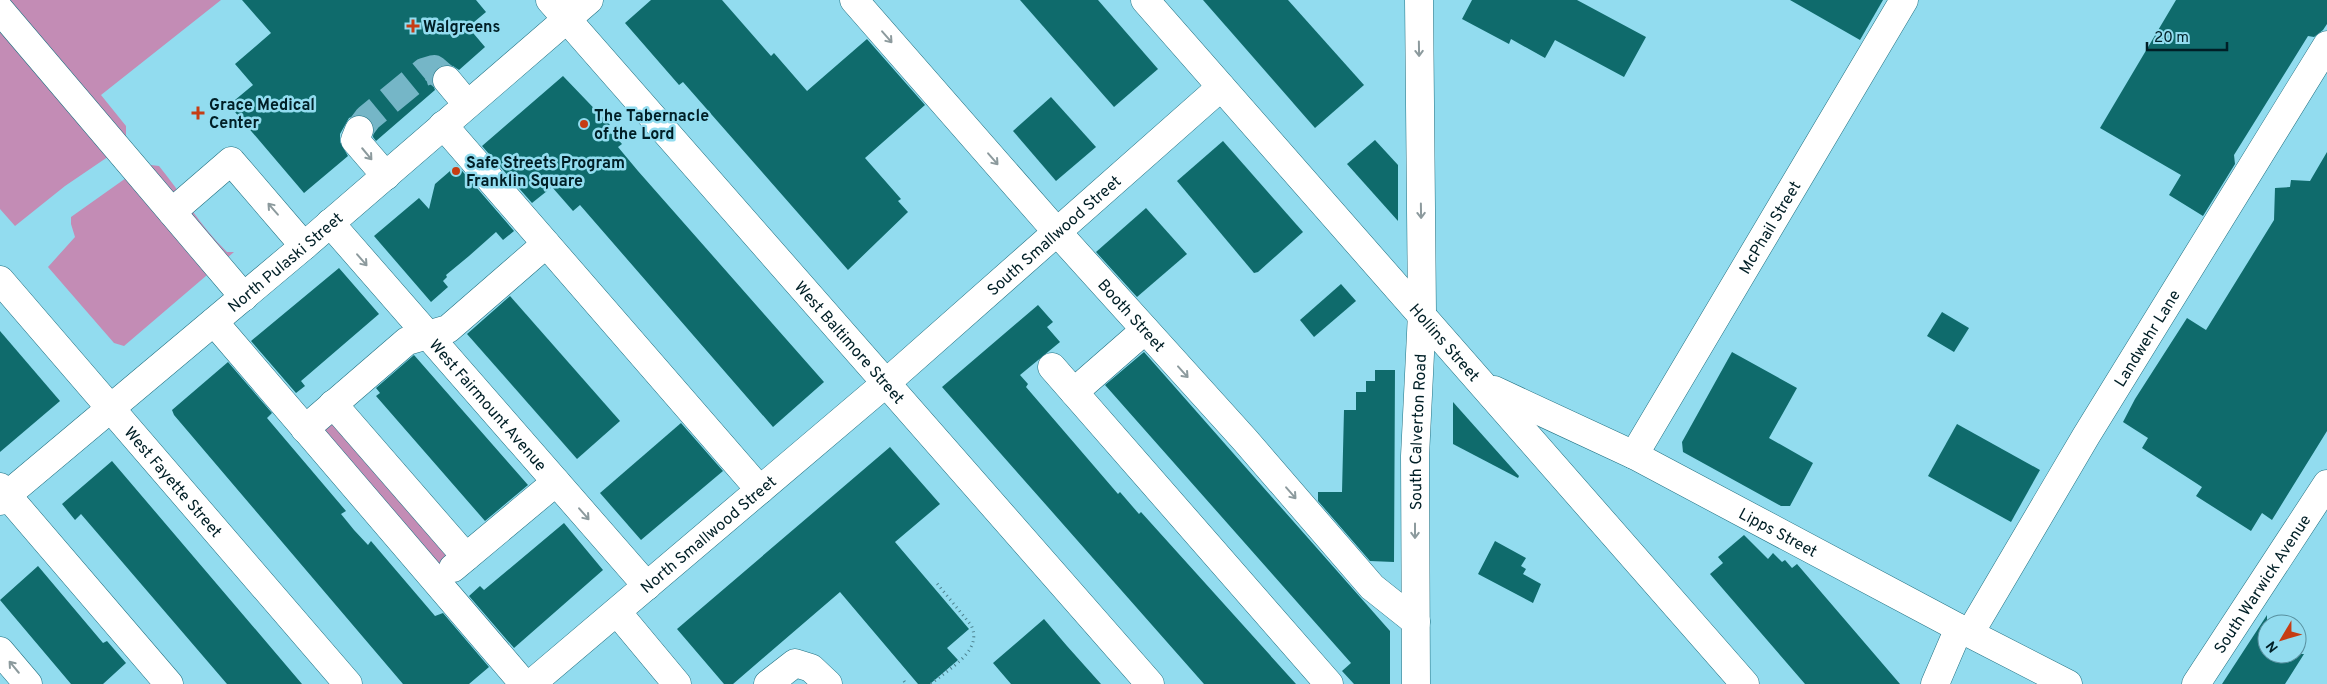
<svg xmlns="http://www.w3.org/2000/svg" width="2327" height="684" viewBox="0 0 2327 684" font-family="Overpass,sans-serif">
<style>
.green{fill:#c38cb5}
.building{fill:#0f6b6c}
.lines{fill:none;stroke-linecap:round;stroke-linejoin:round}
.minor-tunnel{stroke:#75b6c7;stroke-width:28;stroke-dasharray:28 14;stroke-linecap:butt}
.minor-casing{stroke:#217081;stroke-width:29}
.major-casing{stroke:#217081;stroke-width:29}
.path{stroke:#4c818e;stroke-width:3;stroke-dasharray:1 4;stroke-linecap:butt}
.minor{stroke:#fff;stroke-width:28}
.major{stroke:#fff;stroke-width:28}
.oneway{stroke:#8c9a9d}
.poi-dot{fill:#c63d13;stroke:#92dcef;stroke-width:2}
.labels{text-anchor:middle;stroke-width:5;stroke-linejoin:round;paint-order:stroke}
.poi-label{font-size:16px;font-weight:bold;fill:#001f26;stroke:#92dcef;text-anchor:start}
.street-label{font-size:16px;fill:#001f26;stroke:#92dcef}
</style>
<rect width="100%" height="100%" fill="#92dcef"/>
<g class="green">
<path d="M0,0H221L101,95L126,126V137L118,150L65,186L15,226L0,209Z"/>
<path d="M151,165L159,166C182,194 200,226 227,252H234L124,346L114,343L48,267L75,237L71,224V217L143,166Z"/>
<path d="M332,413L453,554L437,569L315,427Z"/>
</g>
<g class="building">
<path d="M242,0H476L486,12L468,27L485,47L459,70L453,66L445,65L437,68L432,75V82L435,90L376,141L373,137L374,128L371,120L364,115H357L349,118L340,134V142L348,156L304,193L229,105L253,85L235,64L271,33Z"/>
<path d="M651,0H722L771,56L774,53L807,91L867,39L925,105L865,158L901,199L898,201L908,212L848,270L683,82L679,85L625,23Z"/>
<path d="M1020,0H1098L1158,69L1114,107Z"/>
<path d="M1203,0H1288L1364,85L1315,128Z"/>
<path d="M1472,0H1577L1646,37L1624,77L1555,40L1545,58L1511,39L1509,44L1462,19Z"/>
<path d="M1790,0H1883L1860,40Z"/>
<path d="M2176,0H2327V24L2323,30L2314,37L2308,36L2234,155L2235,164L2203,216L2169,195L2181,175L2100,128Z"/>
<path d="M563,76L610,125L607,127L622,144L618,147L638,171L824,382L773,427L580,205L573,211L552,187L532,203L482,146Z"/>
<path d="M1051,97L1096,147L1056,181L1013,131Z"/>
<path d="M1375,140L1398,165V221L1347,164Z"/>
<path d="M1223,141L1303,232L1258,272L1254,273L1177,181Z"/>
<path d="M2327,152V431L2272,520L2262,513L2251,531L2196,496L2202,487L2142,448L2148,438L2123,422L2135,399L2187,318L2206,330L2274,220L2275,188L2290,187L2291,180L2310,181Z"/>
<path d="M457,165L514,231L503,240L496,232L469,256L446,275L447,277L443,281L448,287L431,302L374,236L419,198L429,209L435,184Z"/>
<path d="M1146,208L1187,254L1137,297L1096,252Z"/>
<path d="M339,268L379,314L301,381L305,386L296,393L251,341Z"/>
<path d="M1341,284L1356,301L1314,337L1300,320Z"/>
<path d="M510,296L620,421L577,459L467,334Z"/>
<path d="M1038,305L1053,322L1047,327L1060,342L1020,375L1028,384L1026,387L1118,494L1120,492L1139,514L1141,512L1296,684H1204L942,387Z"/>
<path d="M1942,312L1969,328L1954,352L1927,336Z"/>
<path d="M0,331L60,401L0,452Z"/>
<path d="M1144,352L1390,631V684H1354L1342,671L1351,663L1105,385Z"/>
<path d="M1732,352L1797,388L1769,438L1813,463L1790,506H1781L1683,452L1682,442Z"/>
<path d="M414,355L528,485L485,521L376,396L380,393L376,388Z"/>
<path d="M228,362L272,413L267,418L346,511L341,514L354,530L368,545L371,541L435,616L443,613L489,667L469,684H403L174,415L172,410Z"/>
<path d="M1375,370H1395L1394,562L1370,561L1318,501V492H1342L1344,410H1356V392H1366V381H1375Z"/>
<path d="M1453,402L1519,476L1518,478L1453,444Z"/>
<path d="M681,423L723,471L641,540L600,493Z"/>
<path d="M1957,424L2040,470L2011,522L1928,476Z"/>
<path d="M890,447L940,504L895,542L969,629L947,648L958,660L930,684H918L840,592L733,684H724L677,629Z"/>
<path d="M112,461L268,644L302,684H227L81,514L75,520L62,504Z"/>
<path d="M564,523L603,570L514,648L469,596L480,586L484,590Z"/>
<path d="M1744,535L1768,559L1773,553L1782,562L1785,560L1792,568L1797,564L1900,684H1805L1710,574L1723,563L1718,557Z"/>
<path d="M1495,541L1526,558L1521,566L1526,569L1523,574L1541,584L1533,603L1478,574Z"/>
<path d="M38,566L103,643L107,641L126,663L103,684H71L0,600Z"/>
<path d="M2267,615V654H2304L2285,684H2222Z"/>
<path d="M1044,619L1067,646L1101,684H1011L993,663Z"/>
</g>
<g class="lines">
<path class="minor-tunnel" d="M359,130L368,118L424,72L434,69L447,80"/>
<defs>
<g id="minor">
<path id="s1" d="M854,0L1057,232L1245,440L1372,587L1416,622"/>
<path id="s2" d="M1145,0L1745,684"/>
<path d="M0,10L244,297"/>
<path d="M447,80L467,104"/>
<path d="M443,125L760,490"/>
<path d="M359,130L355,140L386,176"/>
<path d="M172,212L231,161L304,246"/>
<path id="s3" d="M330,223L647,586"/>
<path id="s4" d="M0,280L348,684"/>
<path d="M214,322L524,684"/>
<path d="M1052,367L1329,684"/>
<path id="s5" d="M1494,390L1634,455L1959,628L2068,684"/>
<path d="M1074,392L1145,330"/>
<path d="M333,404L466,557"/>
<path d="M305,429L407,341L448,329L546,244"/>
<path id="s6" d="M1634,455L1904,0"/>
<path d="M0,487L169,684"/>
<path id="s7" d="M0,501L304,246L589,0"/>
<path d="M453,568L556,482"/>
<path d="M617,612L677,684"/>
<path id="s8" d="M1970,633L2086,436L2327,45"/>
<path d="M0,651L28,684"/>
<path id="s9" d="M531,684L886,383L1221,87"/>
<path d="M768,684L795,663L811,668L828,684"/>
<path id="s10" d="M1416,684L1415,456L1422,313L1419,0"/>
<path d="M1935,684L1959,628"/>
<path id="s11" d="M2196,684L2327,484"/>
</g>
<g id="major">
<path id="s12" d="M550,0L1150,684"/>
</g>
</defs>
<use href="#minor" class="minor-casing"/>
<use href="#major" class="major-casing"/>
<g class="path">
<path d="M904,681L906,684"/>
<path d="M931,684C948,669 984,651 971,625L935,581"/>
</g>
<use href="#minor" class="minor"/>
<use href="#major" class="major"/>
</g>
<defs><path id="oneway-shaft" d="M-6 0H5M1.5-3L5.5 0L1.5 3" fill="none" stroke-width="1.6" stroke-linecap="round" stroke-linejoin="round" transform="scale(1.25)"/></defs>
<g class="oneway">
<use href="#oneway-shaft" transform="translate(887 37) rotate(49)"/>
<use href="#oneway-shaft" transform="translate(1419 49) rotate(89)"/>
<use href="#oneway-shaft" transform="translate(367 154) rotate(50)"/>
<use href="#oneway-shaft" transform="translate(993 159) rotate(49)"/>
<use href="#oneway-shaft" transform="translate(273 209) rotate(-131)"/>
<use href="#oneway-shaft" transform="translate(1421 211) rotate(89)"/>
<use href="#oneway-shaft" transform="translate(362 260) rotate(49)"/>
<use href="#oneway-shaft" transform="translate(1183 372) rotate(48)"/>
<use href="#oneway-shaft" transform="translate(1291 493) rotate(49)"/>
<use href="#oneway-shaft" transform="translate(584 514) rotate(49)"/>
<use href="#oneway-shaft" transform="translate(1415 531) rotate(90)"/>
<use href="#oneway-shaft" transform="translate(14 667) rotate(-130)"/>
</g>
<g class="poi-dot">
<path d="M410.5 18.5h5v5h5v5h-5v5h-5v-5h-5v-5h5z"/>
<path d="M195.5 105.5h5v5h5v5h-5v5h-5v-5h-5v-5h5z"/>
<circle cx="584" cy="124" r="5"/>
<circle cx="456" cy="171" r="5"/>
</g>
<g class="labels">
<g class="poi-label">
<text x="423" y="32">Walgreens</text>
<text x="209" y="110">Grace Medical<tspan x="209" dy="18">Center</tspan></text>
<text x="594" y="121">The Tabernacle<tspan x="594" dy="18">of the Lord</tspan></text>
<text x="466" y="168">Safe Streets Program<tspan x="466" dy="18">Franklin Square</tspan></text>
</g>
<g class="street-label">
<text dy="6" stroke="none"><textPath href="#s6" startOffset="265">McPhail Street</textPath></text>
<text dy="6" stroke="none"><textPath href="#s9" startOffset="689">South Smallwood Street</textPath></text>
<text dy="6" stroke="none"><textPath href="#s7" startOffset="372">North Pulaski Street</textPath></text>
<text dy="6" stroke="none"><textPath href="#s1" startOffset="420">Booth Street</textPath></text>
<text dy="6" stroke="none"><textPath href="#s8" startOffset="344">Landwehr Lane</textPath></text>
<text dy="6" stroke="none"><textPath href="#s2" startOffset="455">Hollins Street</textPath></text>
<text dy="6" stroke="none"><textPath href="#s12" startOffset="455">West Baltimore Street</textPath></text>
<text dy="6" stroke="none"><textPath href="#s3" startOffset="241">West Fairmount Avenue</textPath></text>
<text dy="6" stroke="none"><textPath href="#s10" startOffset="252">South Calverton Road</textPath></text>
<text dy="6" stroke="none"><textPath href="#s4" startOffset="266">West Fayette Street</textPath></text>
<text dy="6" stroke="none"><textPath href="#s5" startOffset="318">Lipps Street</textPath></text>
<text dy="6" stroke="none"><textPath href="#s9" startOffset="232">North Smallwood Street</textPath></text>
<text dy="6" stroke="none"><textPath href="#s11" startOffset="120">South Warwick Avenue</textPath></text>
</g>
</g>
<g transform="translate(2282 639) rotate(232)"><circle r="24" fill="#92dcef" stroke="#58909f"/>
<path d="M0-4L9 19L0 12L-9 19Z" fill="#c63d13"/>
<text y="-8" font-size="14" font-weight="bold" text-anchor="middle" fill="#001f26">N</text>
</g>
<path d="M2147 42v8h80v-8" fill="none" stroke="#001f26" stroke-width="2.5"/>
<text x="2154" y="42" font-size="15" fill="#001f26" stroke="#92dcef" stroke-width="4" paint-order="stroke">20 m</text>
</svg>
